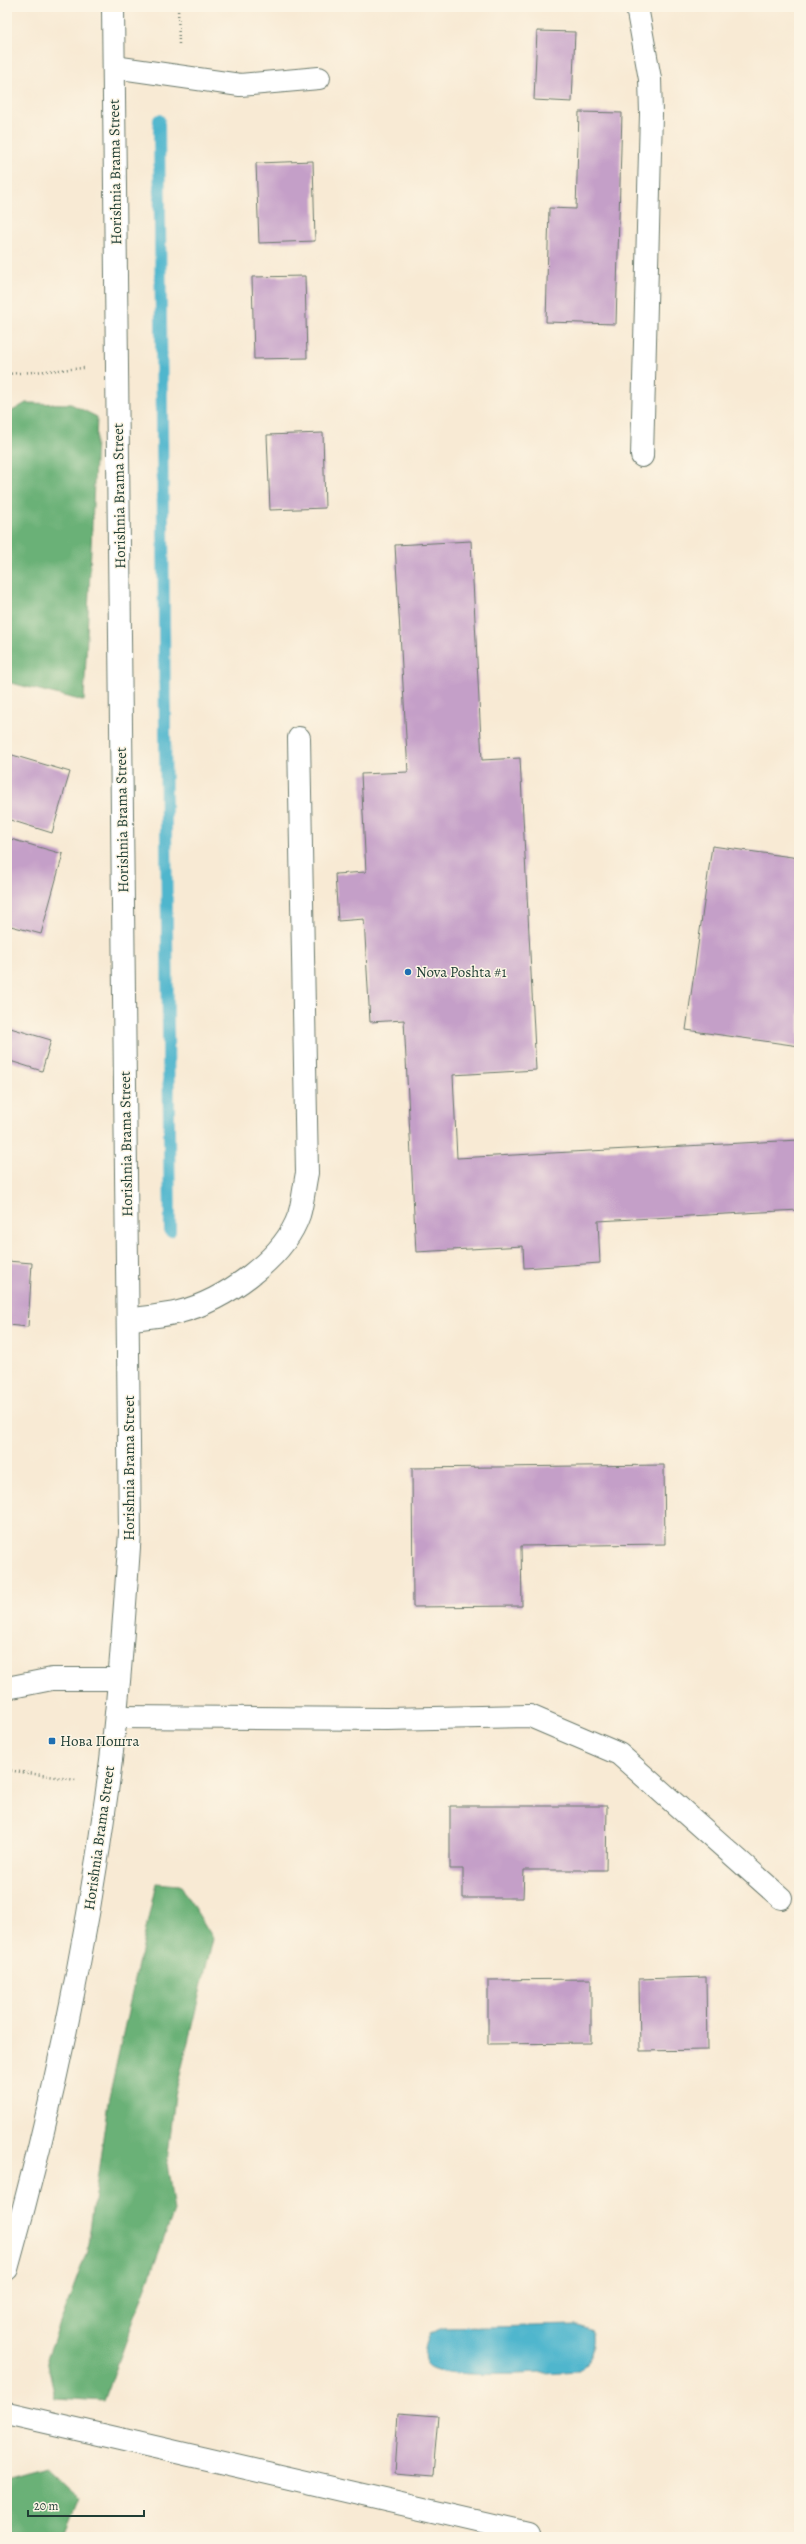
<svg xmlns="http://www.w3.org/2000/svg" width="806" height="2544" viewBox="0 0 806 2544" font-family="Alegreya,serif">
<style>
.forest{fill:#6ab177;stroke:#447756}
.water{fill:#4fb6cd;stroke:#377a80}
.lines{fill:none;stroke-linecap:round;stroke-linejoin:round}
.stream{stroke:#4fb6cd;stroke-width:12}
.building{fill:#c49fc8}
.minor-casing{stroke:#6b7a6c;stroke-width:24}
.path{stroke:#6b7a6c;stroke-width:2.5;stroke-dasharray:1 3;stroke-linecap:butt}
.minor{stroke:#fff;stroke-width:22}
.poi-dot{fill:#1f6fb2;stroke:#fcf5e5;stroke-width:1.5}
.labels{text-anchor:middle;stroke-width:3;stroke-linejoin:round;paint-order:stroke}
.street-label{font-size:15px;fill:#1f3d34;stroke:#fcf5e5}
.poi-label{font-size:15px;fill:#1f3d34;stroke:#fcf5e5;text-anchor:start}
</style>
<rect width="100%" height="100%" fill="#fcf5e5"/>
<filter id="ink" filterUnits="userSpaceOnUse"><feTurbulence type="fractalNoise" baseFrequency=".025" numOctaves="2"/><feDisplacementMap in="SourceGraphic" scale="8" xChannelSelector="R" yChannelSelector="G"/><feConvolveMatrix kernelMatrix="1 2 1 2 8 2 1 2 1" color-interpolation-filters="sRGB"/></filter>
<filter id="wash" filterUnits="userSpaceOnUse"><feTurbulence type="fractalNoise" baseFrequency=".012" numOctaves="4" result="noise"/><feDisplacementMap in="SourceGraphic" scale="16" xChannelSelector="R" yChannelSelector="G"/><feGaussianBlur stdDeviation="0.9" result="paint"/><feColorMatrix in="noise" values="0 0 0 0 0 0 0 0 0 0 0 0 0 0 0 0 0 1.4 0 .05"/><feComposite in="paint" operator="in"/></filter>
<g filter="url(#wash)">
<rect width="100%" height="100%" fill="#f8ead4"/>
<g class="forest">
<path d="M26,403L71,404L97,417L84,701L7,682V414Z"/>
<path d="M156,1883L180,1885L213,1938L175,2096L167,2163L174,2211L104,2401L55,2398L47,2359L87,2251L108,2102Z"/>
<path d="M47,2469L79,2498L63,2537H7V2480Z"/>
</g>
<path class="water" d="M576,2325L593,2331C594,2348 592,2359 580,2371C554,2372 443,2381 428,2365C420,2357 427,2342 430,2333L443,2328Z"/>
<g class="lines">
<path class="stream" d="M159,120L170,1231"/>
</g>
<g id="blocks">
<g class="building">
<path d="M537,31L575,32L572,102L534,100Z"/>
<path d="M579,112L622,113L616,324L546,322L549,208L576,209Z"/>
<path d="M313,161L315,241L259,243L256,163Z"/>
<path d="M305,276L307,358L254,359L252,277Z"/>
<path d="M323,433L325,508L270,510L267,435Z"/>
<path d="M471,541L482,760L520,758L536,1070L453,1075L457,1158L799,1140V1210L598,1221L600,1263L524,1268L523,1246L416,1252L404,1020L370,1022L364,919L338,921L335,874L366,872L361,774L408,772L395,545Z"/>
<path d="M9,754L70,772L52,833L7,819V761Z"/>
<path d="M7,838L63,854L41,934L7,925Z"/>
<path d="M712,846L799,858V1046L686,1030Z"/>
<path d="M7,1027L51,1040L42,1071L7,1060Z"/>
<path d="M7,1261L32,1263L28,1327L7,1325Z"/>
<path d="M664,1465L665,1544L521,1546L522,1606L413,1607L412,1468Z"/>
<path d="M450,1806H607L606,1870H524L523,1898H463V1869H450Z"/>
<path d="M706,1977L707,2050L640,2051L639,1979Z"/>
<path d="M591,1979V2043L488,2044V1980Z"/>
<path d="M398,2413L438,2416L433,2476L394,2473Z"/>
</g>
</g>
</g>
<g filter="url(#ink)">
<use href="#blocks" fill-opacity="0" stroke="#6b7a6c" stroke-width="1"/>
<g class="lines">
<defs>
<g id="minor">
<path d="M637,7L650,79L651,114L642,456"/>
<path d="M114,67L240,85L319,78"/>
<path d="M128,1320C145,1317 163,1316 179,1312C223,1301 284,1259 299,1215C303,1202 304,1187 307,1173L299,738"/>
<path d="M7,1688L52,1679H119"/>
<path d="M116,1717L387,1719L530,1716L619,1754L781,1898"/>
<path d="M7,2269C52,2110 86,1948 108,1784C119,1701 124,1617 130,1533L113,7"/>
<path d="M7,2413L528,2533"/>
</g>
</defs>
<use href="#minor" class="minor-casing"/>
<g class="path">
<path d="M178,7L179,44"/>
<path d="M7,374L84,368"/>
<path d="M7,1770L76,1780"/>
</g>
<use href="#minor" class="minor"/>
</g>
</g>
<g class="poi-dot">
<circle cx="408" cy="972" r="4"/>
<rect x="48" y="1737" width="8" height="8" rx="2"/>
</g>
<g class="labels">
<g class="street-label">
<text transform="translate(115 172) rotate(-91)" y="5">Horishnia Brama Street</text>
<text transform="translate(119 496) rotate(-91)" y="5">Horishnia Brama Street</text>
<text transform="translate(122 820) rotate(-91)" y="5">Horishnia Brama Street</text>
<text transform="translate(126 1144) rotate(-91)" y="5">Horishnia Brama Street</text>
<text transform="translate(129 1468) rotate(-90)" y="5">Horishnia Brama Street</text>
<text transform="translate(99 1838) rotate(-82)" y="5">Horishnia Brama Street</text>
</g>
<g class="poi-label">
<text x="416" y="977">Nova Poshta #1</text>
<text x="60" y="1746">Нова Пошта</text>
</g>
</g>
<rect width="806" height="2544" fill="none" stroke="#fcf5e5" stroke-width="24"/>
<path d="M28 2510v6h116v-6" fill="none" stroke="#1f3d34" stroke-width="2"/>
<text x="34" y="2510" font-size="12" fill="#1f3d34" stroke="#fcf5e5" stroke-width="3" paint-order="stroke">20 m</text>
</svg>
